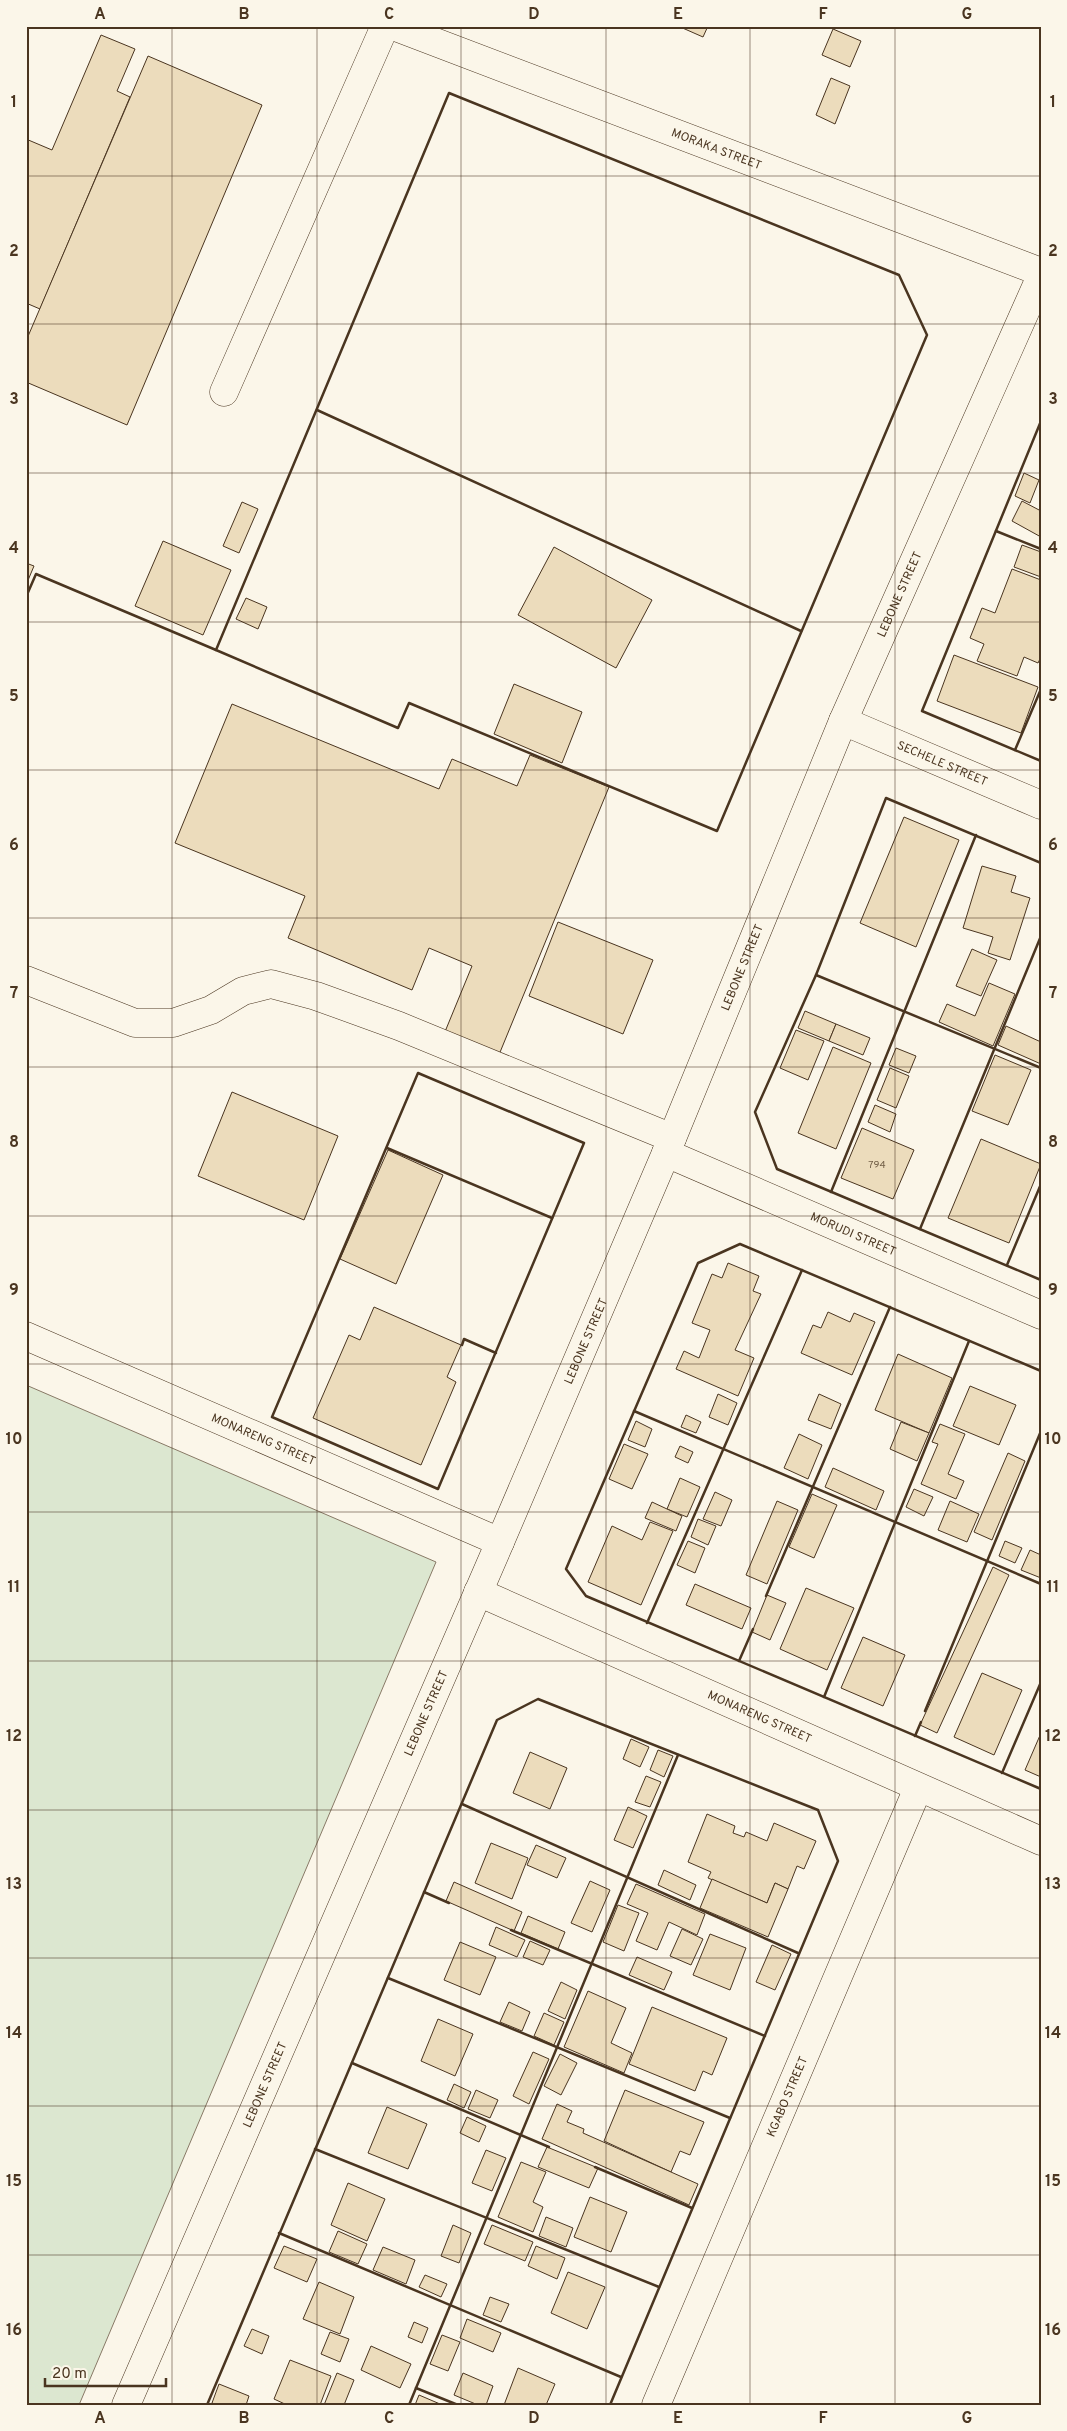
<svg xmlns="http://www.w3.org/2000/svg" width="1067" height="2431" viewBox="0 0 1067 2431" font-family="Overpass,sans-serif">
<style>
.green{fill:#dce7d0;stroke:#887966}
.building{fill:#ecdcbc;stroke:#4a3520}
.lines{fill:none;stroke-linecap:round;stroke-linejoin:round}
.minor-casing{stroke:#4a3520;stroke-width:29}
.minor{stroke:#fbf6e9;stroke-width:28}
.wall{stroke:#4a3520;stroke-width:2.5}
.grid{fill:none;stroke:#4a3520;stroke-width:1;stroke-opacity:0.55}
.labels{text-anchor:middle;stroke-width:4;stroke-linejoin:round;paint-order:stroke}
.number-label{font-size:10px;fill:#725f47}
.street-label{font-size:12px;fill:#4a3520;stroke:#fbf6e9}
.neatline{fill:none;stroke:#4a3520;stroke-width:2}
.grid-label{font-size:16px;text-anchor:middle;font-weight:bold;fill:#4a3520}
</style>
<rect width="100%" height="100%" fill="#fbf6e9"/>
<path class="green" d="M26,1385L436,1562L79,2405H26Z"/>
<g class="building">
<path d="M678,26H708L703,37Z"/>
<path d="M833,29L861,41L850,67L822,55Z"/>
<path d="M101,35L135,49L117,91L130,97L40,309L26,303V139L52,150Z"/>
<path d="M148,56L262,105L127,425L26,382V341Z"/>
<path d="M831,78L850,86L835,124L816,115Z"/>
<path d="M1024,473L1039,480L1030,503L1015,496Z"/>
<path d="M1022,501L1041,511V537L1012,521Z"/>
<path d="M242,502L258,509L239,553L223,546Z"/>
<path d="M163,541L231,570L203,635L135,606Z"/>
<path d="M1022,545L1041,552V577L1014,567Z"/>
<path d="M554,547L652,600L616,668L518,615Z"/>
<path d="M26,563L34,566L26,585Z"/>
<path d="M1012,569L1041,580V657L1038,663L1024,657L1017,676L977,661L984,644L970,638L982,608L995,613Z"/>
<path d="M246,598L267,607L258,629L236,619Z"/>
<path d="M954,655L1038,687L1021,733L937,701Z"/>
<path d="M514,684L582,712L562,763L494,734Z"/>
<path d="M232,704L439,789L452,759L517,786L530,755L609,787L496,1062L442,1039L472,966L429,948L412,990L288,938L305,896L175,843Z"/>
<path d="M904,817L959,840L916,947L860,923Z"/>
<path d="M982,866L1016,876L1011,892L1030,898L1010,960L988,953L993,937L963,928Z"/>
<path d="M558,922L653,960L623,1034L529,996Z"/>
<path d="M972,949L997,960L981,996L956,986Z"/>
<path d="M989,983L1015,994L993,1046L939,1022L947,1004L975,1016Z"/>
<path d="M805,1011L836,1024L829,1041L798,1028Z"/>
<path d="M836,1024L870,1038L863,1055L829,1041Z"/>
<path d="M1006,1026L1041,1042V1064L998,1045Z"/>
<path d="M796,1030L824,1041L808,1080L780,1068Z"/>
<path d="M833,1047L871,1063L836,1149L798,1133Z"/>
<path d="M896,1048L916,1056L909,1073L889,1065Z"/>
<path d="M995,1055L1031,1070L1008,1125L972,1111Z"/>
<path d="M890,1068L909,1076L896,1108L877,1100Z"/>
<path d="M232,1092L338,1136L304,1220L198,1176Z"/>
<path d="M875,1105L896,1114L890,1132L868,1122Z"/>
<path d="M862,1128L914,1150L893,1199L841,1178Z"/>
<path d="M981,1139L1041,1164L1009,1243L948,1218Z"/>
<path d="M388,1150L443,1175L396,1284L340,1259Z"/>
<path d="M728,1263L759,1276L753,1291L761,1294L735,1350L754,1358L738,1396L676,1369L684,1351L699,1358L710,1330L692,1323L712,1274L722,1278Z"/>
<path d="M374,1307L461,1345L447,1377L456,1382L421,1465L313,1418L349,1335L360,1340Z"/>
<path d="M828,1312L850,1322L854,1313L875,1322L852,1375L801,1353L813,1325L821,1328Z"/>
<path d="M898,1354L952,1378L929,1433L875,1410Z"/>
<path d="M970,1386L1016,1405L999,1445L953,1426Z"/>
<path d="M718,1394L737,1403L728,1425L709,1417Z"/>
<path d="M819,1394L841,1404L831,1429L808,1420Z"/>
<path d="M686,1415L701,1422L696,1433L681,1427Z"/>
<path d="M636,1421L652,1429L645,1447L628,1440Z"/>
<path d="M901,1422L929,1433L917,1461L890,1449Z"/>
<path d="M940,1424L965,1434L948,1474L964,1481L956,1499L921,1484L938,1444L932,1442Z"/>
<path d="M799,1434L822,1445L808,1479L784,1468Z"/>
<path d="M624,1444L648,1454L632,1489L609,1479Z"/>
<path d="M680,1446L693,1452L688,1463L675,1457Z"/>
<path d="M1008,1453L1025,1461L992,1540L974,1532Z"/>
<path d="M833,1468L884,1491L876,1510L825,1487Z"/>
<path d="M680,1478L700,1487L687,1517L667,1509Z"/>
<path d="M914,1489L933,1497L924,1516L906,1507Z"/>
<path d="M715,1492L732,1500L721,1526L703,1519Z"/>
<path d="M812,1494L837,1505L814,1558L789,1547Z"/>
<path d="M777,1501L798,1510L767,1584L746,1575Z"/>
<path d="M950,1501L979,1514L967,1542L938,1530Z"/>
<path d="M652,1502L682,1516L676,1531L645,1518Z"/>
<path d="M698,1519L716,1526L708,1545L691,1537Z"/>
<path d="M650,1522L673,1531L641,1605L588,1582L612,1526L642,1540Z"/>
<path d="M688,1541L705,1548L695,1573L677,1565Z"/>
<path d="M1005,1541L1022,1548L1015,1563L999,1556Z"/>
<path d="M1030,1550L1041,1555V1578L1021,1570Z"/>
<path d="M993,1567L1009,1575L937,1733L920,1725Z"/>
<path d="M695,1584L751,1608L742,1629L686,1605Z"/>
<path d="M806,1588L854,1608L827,1670L780,1649Z"/>
<path d="M767,1595L786,1603L770,1640L752,1632Z"/>
<path d="M863,1637L905,1655L883,1706L841,1688Z"/>
<path d="M982,1673L1022,1690L994,1755L954,1737Z"/>
<path d="M1041,1733V1777L1025,1770Z"/>
<path d="M631,1739L649,1747L640,1767L623,1759Z"/>
<path d="M658,1750L673,1756L664,1777L650,1770Z"/>
<path d="M530,1752L567,1768L550,1809L513,1793Z"/>
<path d="M646,1776L661,1782L650,1807L635,1802Z"/>
<path d="M628,1807L647,1816L633,1848L614,1840Z"/>
<path d="M707,1814L735,1826L733,1833L744,1837L746,1832L767,1841L774,1823L816,1841L804,1869L797,1866L788,1889L775,1883L767,1903L708,1878L711,1872L688,1862Z"/>
<path d="M491,1843L528,1858L512,1899L475,1883Z"/>
<path d="M536,1845L566,1858L557,1878L527,1865Z"/>
<path d="M664,1870L696,1885L690,1900L658,1885Z"/>
<path d="M712,1879L767,1903L775,1883L788,1889L768,1937L700,1908Z"/>
<path d="M590,1881L610,1890L592,1932L571,1923Z"/>
<path d="M454,1882L522,1912L514,1931L446,1901Z"/>
<path d="M636,1884L705,1914L697,1935L669,1922L657,1950L636,1941L648,1913L627,1904Z"/>
<path d="M618,1905L639,1913L624,1951L603,1942Z"/>
<path d="M528,1916L565,1932L558,1949L521,1933Z"/>
<path d="M496,1927L525,1940L517,1957L489,1945Z"/>
<path d="M682,1929L703,1939L691,1965L670,1956Z"/>
<path d="M710,1934L746,1948L730,1990L693,1975Z"/>
<path d="M530,1941L550,1950L543,1965L523,1957Z"/>
<path d="M460,1942L496,1957L480,1995L444,1980Z"/>
<path d="M772,1945L791,1954L775,1990L756,1982Z"/>
<path d="M637,1957L672,1972L664,1990L629,1975Z"/>
<path d="M561,1982L577,1990L565,2019L548,2011Z"/>
<path d="M588,1991L626,2008L611,2043L632,2053L624,2073L564,2047Z"/>
<path d="M509,2002L530,2012L522,2031L500,2022Z"/>
<path d="M652,2007L727,2038L712,2075L703,2071L695,2091L629,2064Z"/>
<path d="M544,2013L564,2022L554,2045L534,2036Z"/>
<path d="M438,2019L473,2034L455,2076L421,2061Z"/>
<path d="M533,2052L549,2059L529,2104L513,2096Z"/>
<path d="M560,2054L577,2063L561,2095L544,2086Z"/>
<path d="M454,2084L471,2092L464,2108L447,2100Z"/>
<path d="M476,2090L498,2100L490,2118L468,2109Z"/>
<path d="M625,2090L704,2122L690,2155L680,2151L671,2172L604,2141Z"/>
<path d="M557,2104L572,2111L567,2122L584,2129L583,2133L698,2184L689,2205L542,2139Z"/>
<path d="M387,2107L427,2124L408,2169L368,2153Z"/>
<path d="M467,2117L486,2126L479,2142L460,2133Z"/>
<path d="M547,2147L598,2168L589,2188L538,2167Z"/>
<path d="M486,2150L506,2158L492,2191L472,2183Z"/>
<path d="M521,2162L546,2172L533,2202L543,2207L533,2232L498,2217Z"/>
<path d="M348,2183L385,2199L367,2241L331,2225Z"/>
<path d="M590,2197L627,2212L611,2252L574,2237Z"/>
<path d="M546,2217L573,2228L566,2247L539,2236Z"/>
<path d="M453,2225L471,2233L459,2263L441,2256Z"/>
<path d="M492,2225L533,2242L525,2261L484,2244Z"/>
<path d="M338,2231L367,2244L358,2264L329,2252Z"/>
<path d="M284,2246L317,2259L307,2282L274,2268Z"/>
<path d="M536,2246L565,2258L557,2279L528,2266Z"/>
<path d="M383,2247L415,2260L406,2284L373,2270Z"/>
<path d="M568,2272L605,2287L587,2329L551,2313Z"/>
<path d="M425,2275L447,2284L441,2297L419,2287Z"/>
<path d="M319,2282L354,2297L340,2334L303,2319Z"/>
<path d="M490,2297L509,2304L501,2322L483,2315Z"/>
<path d="M467,2319L501,2333L493,2352L460,2338Z"/>
<path d="M414,2322L428,2328L422,2343L408,2337Z"/>
<path d="M252,2329L269,2336L262,2354L244,2346Z"/>
<path d="M330,2332L349,2339L340,2362L321,2354Z"/>
<path d="M442,2335L460,2342L448,2371L430,2364Z"/>
<path d="M371,2346L411,2364L400,2388L361,2370Z"/>
<path d="M290,2360L331,2376L320,2405H287L274,2399Z"/>
<path d="M518,2368L555,2384L546,2405H504Z"/>
<path d="M337,2373L354,2380L344,2405H324Z"/>
<path d="M463,2373L493,2386L486,2405H478L454,2395Z"/>
<path d="M219,2384L249,2396L246,2405H216L212,2403Z"/>
<path d="M419,2395L440,2404V2405H415Z"/>
</g>
<g class="lines">
<defs>
<g id="minor">
<path id="s1" d="M393,26L1041,272"/>
<path d="M224,392L385,26"/>
<path id="s2" d="M843,721L1041,805"/>
<path d="M26,980L135,1023H173L211,1010L243,991L271,984L316,996L399,1026L672,1138"/>
<path id="s3" d="M666,1153L1041,1315"/>
<path id="s4" d="M26,1336L500,1542"/>
<path id="s5" d="M478,1592L1041,1841"/>
<path id="s6" d="M126,2405L500,1542L666,1153L843,721L1041,276"/>
<path id="s7" d="M656,2405L918,1788"/>
</g>
</defs>
<use href="#minor" class="minor-casing"/>
<use href="#minor" class="minor"/>
<g class="wall">
<path d="M449,93L899,275L927,335L717,831L409,703L398,728L216,650Z"/>
<path d="M317,410L801,631"/>
<path d="M1041,421L922,711L1041,761"/>
<path d="M996,531L1041,549"/>
<path d="M26,597L36,574L216,650"/>
<path d="M1015,750L1041,689"/>
<path d="M1041,863L886,798L816,975L755,1112L777,1169L1041,1280"/>
<path d="M816,975L1041,1068"/>
<path d="M418,1073L584,1143L438,1489L272,1417Z"/>
<path d="M387,1148L552,1218"/>
<path d="M831,1192L976,835"/>
<path d="M920,1229L1041,936"/>
<path d="M1007,1265L1041,1184"/>
<path d="M462,1345L464,1339L496,1353"/>
<path d="M1041,1371L740,1244L698,1263L566,1569L586,1596L1041,1789"/>
<path d="M634,1411L1041,1584"/>
<path d="M766,1596L890,1307"/>
<path d="M647,1623L802,1270"/>
<path d="M739,1661L753,1629"/>
<path d="M824,1697L969,1341"/>
<path d="M925,1711L1041,1431"/>
<path d="M915,1736L921,1722"/>
<path d="M1002,1773L1041,1682"/>
<path d="M462,1804L798,1953"/>
<path d="M424,1892L449,1903"/>
<path d="M511,1930L765,2036"/>
<path d="M388,1978L730,2118"/>
<path d="M352,2063L549,2147"/>
<path d="M315,2149L659,2287"/>
<path d="M595,2167L692,2208"/>
<path d="M279,2233L621,2377"/>
<path d="M416,2388L458,2405"/>
<path d="M207,2405L497,1720L538,1699L818,1810L838,1861L610,2405"/>
<path d="M409,2405L678,1755"/>
</g>
</g>
<path class="grid" d="M172,26V2405M317,26V2405M461,26V2405M606,26V2405M750,26V2405M895,26V2405M26,176H1041M26,324H1041M26,473H1041M26,622H1041M26,770H1041M26,918H1041M26,1067H1041M26,1216H1041M26,1364H1041M26,1512H1041M26,1661H1041M26,1810H1041M26,1958H1041M26,2106H1041M26,2255H1041"/>
<g class="labels">
<g class="number-label">
<text x="877" y="1168">794</text>
</g>
<g class="street-label">
<text dy="4" stroke="none"><textPath href="#s1" startOffset="346">MORAKA STREET</textPath></text>
<text dy="4" stroke="none"><textPath href="#s6" startOffset="1969">LEBONE STREET</textPath></text>
<text dy="4" stroke="none"><textPath href="#s2" startOffset="108">SECHELE STREET</textPath></text>
<text dy="4" stroke="none"><textPath href="#s6" startOffset="1564">LEBONE STREET</textPath></text>
<text dy="4" stroke="none"><textPath href="#s3" startOffset="204">MORUDI STREET</textPath></text>
<text dy="4" stroke="none"><textPath href="#s6" startOffset="1159">LEBONE STREET</textPath></text>
<text dy="4" stroke="none"><textPath href="#s4" startOffset="259">MONARENG STREET</textPath></text>
<text dy="4" stroke="none"><textPath href="#s6" startOffset="754">LEBONE STREET</textPath></text>
<text dy="4" stroke="none"><textPath href="#s5" startOffset="308">MONARENG STREET</textPath></text>
<text dy="4" stroke="none"><textPath href="#s6" startOffset="349">LEBONE STREET</textPath></text>
<text dy="4" stroke="none"><textPath href="#s7" startOffset="335">KGABO STREET</textPath></text>
</g>
</g>
<rect width="1067" height="2431" fill="none" stroke="#fbf6e9" stroke-width="55"/>
<path d="M45 2378v8h121v-8" fill="none" stroke="#4a3520" stroke-width="2.5"/>
<text x="52" y="2378" font-size="15" fill="#4a3520" stroke="#fbf6e9" stroke-width="4" paint-order="stroke">20 m</text>
<rect x="28" y="28" width="1012" height="2376" class="neatline"/>
<g class="grid-label">
<text x="100" y="19">A</text>
<text x="244" y="19">B</text>
<text x="389" y="19">C</text>
<text x="534" y="19">D</text>
<text x="678" y="19">E</text>
<text x="823" y="19">F</text>
<text x="967" y="19">G</text>
<text x="14" y="107">1</text>
<text x="1053" y="107">1</text>
<text x="14" y="256">2</text>
<text x="1053" y="256">2</text>
<text x="14" y="404">3</text>
<text x="1053" y="404">3</text>
<text x="14" y="553">4</text>
<text x="1053" y="553">4</text>
<text x="14" y="701">5</text>
<text x="1053" y="701">5</text>
<text x="14" y="850">6</text>
<text x="1053" y="850">6</text>
<text x="14" y="998">7</text>
<text x="1053" y="998">7</text>
<text x="14" y="1147">8</text>
<text x="1053" y="1147">8</text>
<text x="14" y="1295">9</text>
<text x="1053" y="1295">9</text>
<text x="14" y="1444">10</text>
<text x="1053" y="1444">10</text>
<text x="14" y="1592">11</text>
<text x="1053" y="1592">11</text>
<text x="14" y="1741">12</text>
<text x="1053" y="1741">12</text>
<text x="14" y="1889">13</text>
<text x="1053" y="1889">13</text>
<text x="14" y="2038">14</text>
<text x="1053" y="2038">14</text>
<text x="14" y="2186">15</text>
<text x="1053" y="2186">15</text>
<text x="14" y="2335">16</text>
<text x="1053" y="2335">16</text>
<text x="100" y="2423">A</text>
<text x="244" y="2423">B</text>
<text x="389" y="2423">C</text>
<text x="534" y="2423">D</text>
<text x="678" y="2423">E</text>
<text x="823" y="2423">F</text>
<text x="967" y="2423">G</text>
</g>
</svg>
